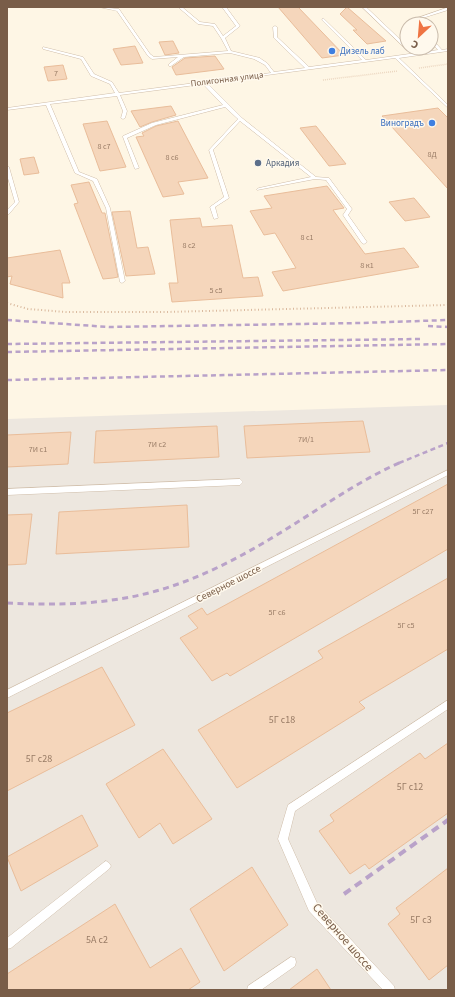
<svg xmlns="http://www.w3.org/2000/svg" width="455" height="997" viewBox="0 0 455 997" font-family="'Source Sans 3',sans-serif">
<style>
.industrial{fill:#ede7df}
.building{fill:#f5d6bb;stroke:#e9bd9a}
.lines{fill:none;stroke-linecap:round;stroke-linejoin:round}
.service-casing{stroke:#d0beaa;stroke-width:1}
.path-far1{stroke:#dab99e;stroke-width:1.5;stroke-dasharray:0.5 1.5;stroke-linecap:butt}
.path{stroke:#dab99e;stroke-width:2;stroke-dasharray:1 2.5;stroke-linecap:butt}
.service{fill:#fff;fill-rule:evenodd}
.rail-far2{stroke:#b9a2c9;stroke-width:2.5;stroke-dasharray:5 3.5;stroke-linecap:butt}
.rail-far1{stroke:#b9a2c9;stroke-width:3;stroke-dasharray:6 4.5;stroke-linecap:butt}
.rail{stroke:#b9a2c9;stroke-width:4;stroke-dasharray:8 5.5;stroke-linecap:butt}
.shop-dot{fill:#3f7fe0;stroke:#fff9ed;stroke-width:1.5}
.service-dot{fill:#5c6f8a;stroke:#fff9ed;stroke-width:1.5}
.labels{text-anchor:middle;stroke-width:3;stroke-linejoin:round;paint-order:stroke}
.number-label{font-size:8px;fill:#987b65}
.far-shop-label{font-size:9px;fill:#366cbe;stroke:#fff9ed;text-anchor:start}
.far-street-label{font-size:9px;fill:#795d48;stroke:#fff9ed}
.far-service-label{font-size:9px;fill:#4e5e75;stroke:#fff9ed;text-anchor:start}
.street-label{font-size:10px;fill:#795d48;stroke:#fff9ed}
.near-number-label{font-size:10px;fill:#987b65}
.near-street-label{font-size:12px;fill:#795d48;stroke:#fff9ed}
</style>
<rect width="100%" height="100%" fill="#fef6e5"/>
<path class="industrial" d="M448,405V990H7V419Z"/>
<g class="building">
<path d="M278,7H298L344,55L322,58Z"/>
<path d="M347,7L386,41L367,44L353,30H357L340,14Z"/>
<path d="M173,41L179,53L165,55L159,42Z"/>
<path d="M135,46L143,63L121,65L113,49Z"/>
<path d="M215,56L224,69L176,75L172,67L185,58Z"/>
<path d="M63,65L67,79L48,81L44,67Z"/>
<path d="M171,106L176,115L152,122L140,127L131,111Z"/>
<path d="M438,108L448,118V189L382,116Z"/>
<path d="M107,121L126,167L100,171L83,124Z"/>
<path d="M178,121L208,178L178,182L184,194L163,197L136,137L144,136L142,133L156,126Z"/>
<path d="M316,126L346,164L329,166L300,128Z"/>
<path d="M34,157L39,173L24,175L20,159Z"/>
<path d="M89,182L102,213H105L118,277L113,278L103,279L74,204L78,203L71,185Z"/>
<path d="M327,186L344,208L333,210L365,254L404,248L419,267L283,291L272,272L296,268L275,233L264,235L250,211L272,208L264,196Z"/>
<path d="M414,198L430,217L405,221L389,202Z"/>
<path d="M130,211L137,248L148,247L155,274L126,276L112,212Z"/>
<path d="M200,218L202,227L232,225L243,278L258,277L263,296L172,302L169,283H178L170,220Z"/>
<path d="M60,250L70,283H62L63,298L10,284L12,276L7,277V258Z"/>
<path d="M363,421L370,452L247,458L244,426Z"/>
<path d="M217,426L219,457L94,463L96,431Z"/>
<path d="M71,432L68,464L7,467V435Z"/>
<path d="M448,484V549L230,676L227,673L212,681L180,638L198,628L188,616L202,608L207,615Z"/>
<path d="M187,505L189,547L56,554L59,512Z"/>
<path d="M32,514L26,564L7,565V515Z"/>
<path d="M448,578V649L359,702L365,708L237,788L198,730L323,658L318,651Z"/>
<path d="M102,667L135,725L7,791V713Z"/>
<path d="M448,743V813L369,869L365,864L350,874L319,831L334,821L330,815L420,753L425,759Z"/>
<path d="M163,749L212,819L173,844L160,823L139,838L106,784Z"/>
<path d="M82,815L98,846L21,891L7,857Z"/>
<path d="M252,867L288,925L224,971L190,909Z"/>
<path d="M448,868V965L429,980L388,924L400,914L396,908Z"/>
<path d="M115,904L150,968L181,948L200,982L188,990H7V974Z"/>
<path d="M317,969L331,990H289Z"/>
</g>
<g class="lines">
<defs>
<g id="service">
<path d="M99,7L119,9L150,54L154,57L228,51L221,38L213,26L198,24L178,7H182L200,22L215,24L223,36L236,26L222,7H226L240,26L225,38L231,51L260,58L261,59L267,63L274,72L305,68L274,38L273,27L275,26L277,27V37L309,67L362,60L322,20L323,18L366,60L438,50L431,42V39H432L442,50L448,49V51L399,58L448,105V108L395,58L207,83L242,118L316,177L329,178L352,209L348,215L367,242L364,244L362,243L343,215L347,209L326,180L315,179L257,190V189L259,188L311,177L240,121L213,150L229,198L215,207L218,218L214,219L210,207L224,197L209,150L238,119L225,107L156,125L127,138L139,168L135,169L123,137V136L152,123L223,105L203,84L120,95L127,111L125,118L123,119L121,118L123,111L117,96L50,104L79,172L97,179L110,208L125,281L122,283L120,282L106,208L93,181L75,173L46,105L7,110V108L115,93L110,84L91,76L81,59L43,49V47L83,57L94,74L112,82L119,93L271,73L265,65L254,59L230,53L184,57L171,66H169V64L178,57L152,59L148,56L117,11Z"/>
<path d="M362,7H366L407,46L408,49H406Z"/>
<path d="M446,8H448V10L413,21L416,24H412L409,21Z"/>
<path d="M7,166L9,167L19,202L9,214H7V210L15,202L7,175Z"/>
<path d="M448,470V475L7,698V690Z"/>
<path d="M240,479L243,482L240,485L7,495V489Z"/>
<path d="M448,700V709L295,811L288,839L317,903L394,986L395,990H383L309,911L278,839L288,805Z"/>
<path d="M106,861L109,863L111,866L109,869L11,948L7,949V938L103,863Z"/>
<path d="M291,957L295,958L296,962L295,966L261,990H247L248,986Z"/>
</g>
</defs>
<use href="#service" class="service-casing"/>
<g class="path-far1">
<path d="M419,68L448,64"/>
<path d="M323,80L398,71"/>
</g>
<path class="path" d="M7,303L28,309L66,312H166L448,305"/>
<use href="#service" class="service"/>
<g class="rail-far2">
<path d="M7,320L109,327L361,323L448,320"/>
<path d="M428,326L448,327"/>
<path d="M7,344L421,339"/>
<path d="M7,352L448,344"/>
<path d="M7,380L448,370"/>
<path d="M399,463L448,443"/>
</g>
<path class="rail-far1" d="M7,603C51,605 96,605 140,595C186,585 230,563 270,539C314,513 354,483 401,462"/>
<path class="rail" d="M344,894L448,820"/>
</g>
<g class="shop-dot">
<circle cx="332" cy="51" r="4"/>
<circle cx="432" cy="123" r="4"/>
</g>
<circle class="service-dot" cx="258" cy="163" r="4"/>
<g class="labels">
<g class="number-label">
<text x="56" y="76">7</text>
<text x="104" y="149">8 с7</text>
<text x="432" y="157">8Д</text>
<text x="172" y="160">8 с6</text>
<text x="307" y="240">8 с1</text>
<text x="189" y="248">8 с2</text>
<text x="367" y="268">8 к1</text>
<text x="216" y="293">5 с5</text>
<text x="306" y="442">7И/1</text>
<text x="157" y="447">7И с2</text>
<text x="38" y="452">7И с1</text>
<text x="423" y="514">5Г с27</text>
<text x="277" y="615">5Г с6</text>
<text x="406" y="628">5Г с5</text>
</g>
<g class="far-shop-label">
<text x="340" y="54">Дизель лаб</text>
<text x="424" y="126" text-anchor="end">Виноградъ</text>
</g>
<g class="far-street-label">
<text transform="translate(227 79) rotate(-7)" y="3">Полигонная улица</text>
</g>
<g class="far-service-label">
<text x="266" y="166">Аркадия</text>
</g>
<g class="street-label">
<text transform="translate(228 583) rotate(-27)" y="4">Северное шоссе</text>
</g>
<g class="near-number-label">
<text x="282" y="723">5Г с18</text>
<text x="39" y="762">5Г с28</text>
<text x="410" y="790">5Г с12</text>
<text x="421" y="923">5Г с3</text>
<text x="97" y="943">5А с2</text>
</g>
<g class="near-street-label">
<text transform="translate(343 937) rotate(49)" y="4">Северное шоссе</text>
</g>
</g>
<rect width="455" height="997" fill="none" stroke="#795d48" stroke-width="16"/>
<g transform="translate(419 36) rotate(206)"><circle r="19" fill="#fff9ed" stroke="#c9bbab"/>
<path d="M0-3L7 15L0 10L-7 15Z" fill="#ef7443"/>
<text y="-6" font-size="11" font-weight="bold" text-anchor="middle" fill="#795d48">С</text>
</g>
</svg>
